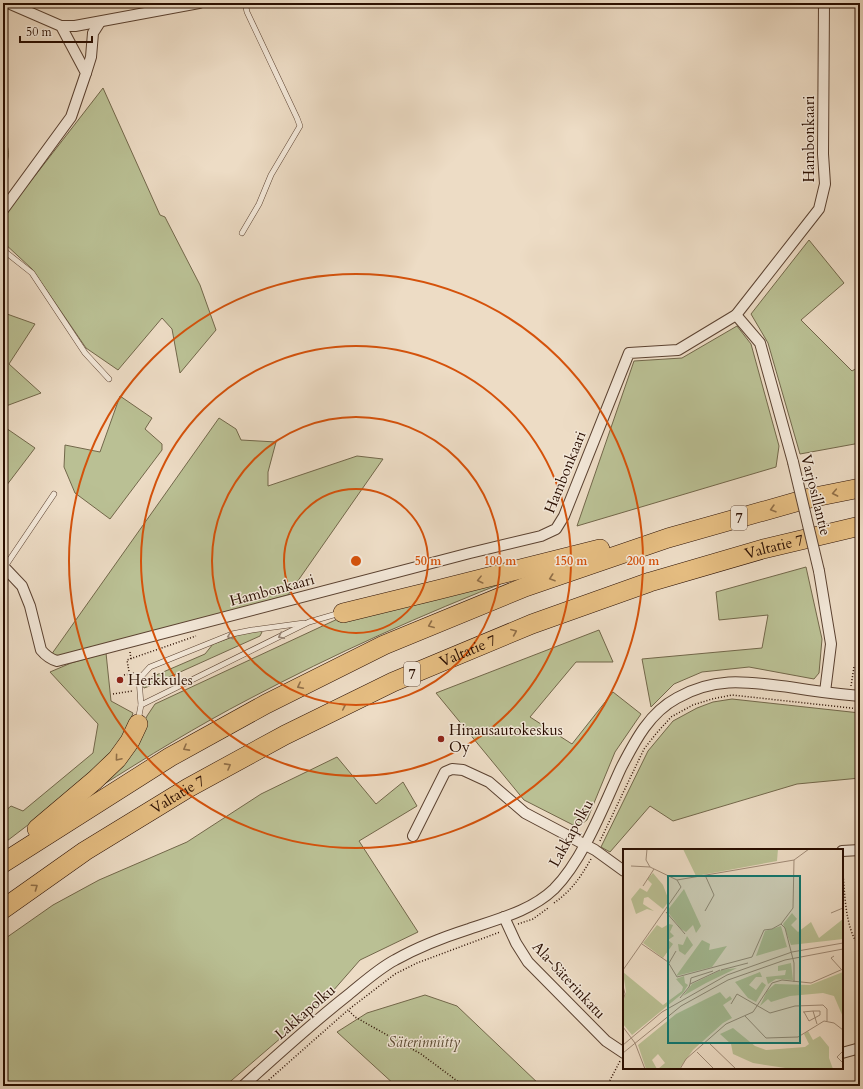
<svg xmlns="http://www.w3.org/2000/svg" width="863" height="1089" viewBox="0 0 863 1089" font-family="Cardo,serif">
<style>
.green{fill:#bac094;stroke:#72674a}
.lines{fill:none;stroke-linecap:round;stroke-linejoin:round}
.service-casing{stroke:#5b4231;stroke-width:6}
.minor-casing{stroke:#5b4231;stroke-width:12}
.motorway-casing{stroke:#2a0e00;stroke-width:20}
.path{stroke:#2a0e00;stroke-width:1.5;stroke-dasharray:1 2;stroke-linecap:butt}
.service{stroke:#f3e8d9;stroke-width:5}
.minor{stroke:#f3e8d9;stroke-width:10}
.motorway{stroke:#e6be82;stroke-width:19}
.minor-bridge-casing{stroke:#5b4231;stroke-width:12;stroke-linecap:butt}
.minor-bridge{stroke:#f3e8d9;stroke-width:10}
.oneway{stroke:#916f48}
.oneway2{stroke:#998677}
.ring{fill:none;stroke:#d5520b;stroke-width:2}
.poi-dot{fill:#8f2418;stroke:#f3e8d9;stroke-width:1.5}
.labels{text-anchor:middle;stroke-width:3;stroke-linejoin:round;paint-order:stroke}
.shield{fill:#f3e8d9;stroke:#664f41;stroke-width:1}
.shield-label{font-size:14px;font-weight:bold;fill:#2a0e00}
.street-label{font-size:15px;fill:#2a0e00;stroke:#f3e8d9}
.poi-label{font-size:15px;fill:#2a0e00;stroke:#f3e8d9;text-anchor:start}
.park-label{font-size:15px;font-style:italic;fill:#5c4c34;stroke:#f3e8d9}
.inset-road{fill:none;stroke:#9f8a76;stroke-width:1}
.view{fill:#0f766e;fill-opacity:0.15;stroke:#0f766e;stroke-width:2}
.inset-edge{fill:none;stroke:#2a0e00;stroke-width:2}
.centre{fill:#d5520b;stroke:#f3e8d9;stroke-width:2}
.ring-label{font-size:12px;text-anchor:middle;font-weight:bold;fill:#d5520b;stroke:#f3e8d9;stroke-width:3;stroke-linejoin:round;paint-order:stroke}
</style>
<rect width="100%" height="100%" fill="#eddcc5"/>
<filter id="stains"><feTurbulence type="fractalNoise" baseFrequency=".005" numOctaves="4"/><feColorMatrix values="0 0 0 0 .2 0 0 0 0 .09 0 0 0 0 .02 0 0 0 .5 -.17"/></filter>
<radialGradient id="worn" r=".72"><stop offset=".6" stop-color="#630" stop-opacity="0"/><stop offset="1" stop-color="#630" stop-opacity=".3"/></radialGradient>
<g class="green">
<path d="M103,88L160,215L165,217L167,221L200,285L216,330L180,373L172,329L162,318L118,370L86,348L32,269L3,242V217Z"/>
<path d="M3,134C9,147 11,158 3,171Z"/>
<path d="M809,240L844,283L801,320L852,371L860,366V443L800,454L768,343L751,314Z"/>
<path d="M7,314L35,324L9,364L41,393L6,406L3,411V318Z"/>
<path d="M737,326L751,344L779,446L776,467L577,526L634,361L682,358Z"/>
<path d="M120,396L152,418L145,429L162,444V450L110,519L75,493L64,467L65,445L100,452Z"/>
<path d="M219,418L236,429L241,440L276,442L268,472V486L357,456L383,459L288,595L61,658L51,655Z"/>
<path d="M3,426L35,448L3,490Z"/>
<path d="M806,567L822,639L819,673L814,679L749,667L702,672L674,684L651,707L642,659L762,648L768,615L719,620L716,592Z"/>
<path d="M513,579C423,614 334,654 249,699C197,726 147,757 98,788L138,736L147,716L155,704L344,616Z"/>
<path d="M599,630L613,662H576L530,717L572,744L613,692L641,714L615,752L587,820L577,827L524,800L436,693Z"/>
<path d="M259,631L262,632L260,636L147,687L144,688C142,684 144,682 147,679L205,654L213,644L241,634Z"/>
<path d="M106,653L111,701L133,713L126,734L113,751L66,796L3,844V813L11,806L23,811L93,753L98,724L50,672L71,663Z"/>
<path d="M732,699L860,713V778L797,784L673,821L650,806L610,852L601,847L648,751L673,721L697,708L713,702Z"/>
<path d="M337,757L376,804L403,782L417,806L359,841L418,932L360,960L325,1000L225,1086H3V940L53,905L99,880L187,842L261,794Z"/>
<path d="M425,995L457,1006L541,1086H396L337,1032L367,1013Z"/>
</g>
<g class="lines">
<defs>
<g id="service">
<path d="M242,233L259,204L271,175L300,126L297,118L247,12L245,3"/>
<path d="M3,250L32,273L85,353L109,379"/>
<path d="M4,568L54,494"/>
<path d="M141,705L139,679L150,667L232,634L252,630L304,623"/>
<path d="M138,721L141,705L309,622L340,613"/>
</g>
<g id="minor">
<path d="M61,26H75L199,3"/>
<path d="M86,73L91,57L93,33L100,22"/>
<path d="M3,210L71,117L86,73L61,26L8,3"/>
<path d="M736,315L760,343L793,462"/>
<path d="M3,566L22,586L30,606L41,650C46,656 50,659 57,661L470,553L541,536L556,529L564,516L629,353L678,350L736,315L819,209L825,184L823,154L824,3"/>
<path d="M819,571L831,644L825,692"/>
<path d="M413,836L445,772L452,769L463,770L489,782L525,813L595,850L624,871"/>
<path d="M842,851L860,850"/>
<path d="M504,917L516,943L528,962L606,1041L624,1053"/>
<path d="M842,1053L860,1048"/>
<path d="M243,1086C277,1055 311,1024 348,995C363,983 378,969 395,960C418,947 444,937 469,929C498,919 531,911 554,889C583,860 604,805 621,768C635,741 649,713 677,698C716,676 748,682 789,687C813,691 836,694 860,696"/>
</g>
<g id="motorway">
<path d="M343,613L437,590L600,549"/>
<path d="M37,829L95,780L117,759L130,741L138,724"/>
<path d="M3,863L170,757L266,704L384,645L525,587L668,538L810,498L860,488"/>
<path id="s1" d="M3,909L85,851L188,788L285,735L393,682L532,624L650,582L763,549L860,526"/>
</g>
</defs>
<use href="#service" class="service-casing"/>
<use href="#minor" class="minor-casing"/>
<use href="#motorway" class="motorway-casing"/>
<g class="path">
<path d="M130,652L131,659"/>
<path d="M124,675L134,673"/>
<path d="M131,683L127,660L196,636"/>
<path d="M851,686L854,667L860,664"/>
<path d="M113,694L132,691"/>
<path d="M600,841L644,749L655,735L671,717L693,705L712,699L732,695L860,709"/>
<path d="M842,864C845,888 844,929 860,947"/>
<path d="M554,903C572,890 580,878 591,859"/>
<path d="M518,924L533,919L548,908"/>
<path d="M349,1011L355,1017L421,1054L464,1086"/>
<path d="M262,1086L348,1010L395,974L417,963L500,932"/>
<path d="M607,1086L620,1061"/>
</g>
<use href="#service" class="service"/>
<use href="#minor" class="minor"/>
<use href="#motorway" class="motorway"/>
<defs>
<path id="minor-bridge" d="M793,462L819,571"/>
</defs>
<use href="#minor-bridge" class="minor-bridge-casing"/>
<use href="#minor-bridge" class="minor-bridge"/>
</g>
<defs><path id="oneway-chevron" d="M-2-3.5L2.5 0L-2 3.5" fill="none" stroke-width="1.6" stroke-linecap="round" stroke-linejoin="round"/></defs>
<g class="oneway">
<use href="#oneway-chevron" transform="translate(835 493) rotate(169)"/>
<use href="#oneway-chevron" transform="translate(773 509) rotate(164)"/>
<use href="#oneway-chevron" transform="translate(552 578) rotate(161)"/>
<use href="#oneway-chevron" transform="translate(480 580) rotate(166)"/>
<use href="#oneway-chevron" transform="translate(431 625) rotate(158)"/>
<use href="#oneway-chevron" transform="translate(514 632) rotate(-23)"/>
<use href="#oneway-chevron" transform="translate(300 686) rotate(153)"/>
<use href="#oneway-chevron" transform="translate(343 706) rotate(-26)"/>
<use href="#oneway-chevron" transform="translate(186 748) rotate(151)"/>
<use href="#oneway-chevron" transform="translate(118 758) rotate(130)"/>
<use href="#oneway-chevron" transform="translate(228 766) rotate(-29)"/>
<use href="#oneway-chevron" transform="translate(35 887) rotate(-35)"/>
</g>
<g class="oneway2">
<use href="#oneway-chevron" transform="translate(230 636) rotate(161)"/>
<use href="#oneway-chevron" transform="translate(281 636) rotate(154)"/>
</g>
<g class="ring">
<circle cx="356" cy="561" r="72"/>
<circle cx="356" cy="561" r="144"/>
<circle cx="356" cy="561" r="215"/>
<circle cx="356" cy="561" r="287"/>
</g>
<g class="poi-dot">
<circle cx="120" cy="680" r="4"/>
<circle cx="441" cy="739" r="4"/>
</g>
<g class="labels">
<g class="shield">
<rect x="731" y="506" width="16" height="24" rx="3"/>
<rect x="404" y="662" width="16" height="24" rx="3"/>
</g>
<g class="shield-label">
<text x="739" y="523">7</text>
<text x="412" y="679">7</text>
</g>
<g class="street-label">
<text transform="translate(809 139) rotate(-90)" y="5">Hambonkaari</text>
<text transform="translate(565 472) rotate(-68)" y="5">Hambonkaari</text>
<text transform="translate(816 495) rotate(76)" y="5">Varjosillantie</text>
<text dy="5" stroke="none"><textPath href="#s1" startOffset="857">Valtatie 7</textPath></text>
<text transform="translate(272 590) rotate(-15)" y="5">Hambonkaari</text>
<text dy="5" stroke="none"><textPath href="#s1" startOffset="533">Valtatie 7</textPath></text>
<text dy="5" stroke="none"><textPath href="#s1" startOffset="209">Valtatie 7</textPath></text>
<text transform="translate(571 833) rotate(-61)" y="5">Lakkapolku</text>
<text transform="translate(569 980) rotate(47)" y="5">Ala-Säterinkatu</text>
<text transform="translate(305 1012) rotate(-41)" y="5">Lakkapolku</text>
</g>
<g class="poi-label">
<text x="128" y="685">Herkkules</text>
<text x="449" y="735">Hinausautokeskus<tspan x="449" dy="17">Oy</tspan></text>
</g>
<g class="park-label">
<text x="424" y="1047">Säterinniitty</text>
</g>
</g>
<g transform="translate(623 849)">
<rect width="220" height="220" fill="#eddcc5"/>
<path d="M60,0H155L154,12L73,27ZM30,24L40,36L46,52L40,60L25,48L21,49L20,55L31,62L24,60L13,65L8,50L17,39L24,43L29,35L24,30ZM61,40L78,77L73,84L70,76L63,83L58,80L44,62ZM169,64L174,70L168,76L175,83L188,73L196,89L220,70V90L168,96L160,75ZM46,75L50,76L47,83L51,87L45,91L50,95L40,109L20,94L34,76L39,79ZM158,77L164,98L133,107L142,82ZM64,87L70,96L62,106L56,102L55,95L60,96ZM79,91L87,95L86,101L104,97L89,118L53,127ZM168,114L170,131L153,130L145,135L143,128L162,126L163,121L155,122V117ZM114,119L83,134L60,147L69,135L98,121ZM0,123L40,156L59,142L60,138L53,130L61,127L62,134L65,136L60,144L9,186L0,175V155L3,143ZM137,123L139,128H133L126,136L133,141L139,133L143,136L133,153L125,149L112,133ZM220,123V168L211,147L200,144L167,147L148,153L145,150L137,157L144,142L152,135L187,136ZM97,143L103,150L107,147L109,150L100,156L109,169L100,174L70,201L56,220H35L42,214L35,205L29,211L34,220H23L15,196L53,165ZM110,179L132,197L143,201L182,198L186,195L181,185L185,182L190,191L197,187L206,198V209L210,220H169L130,214L110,205L108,195L97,185Z" fill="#bac094"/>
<path class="inset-road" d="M8,17L27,18M54,31L171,11L186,0M20,37L31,20M82,62L91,46L82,26M43,63L62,85M208,64L220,59M158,75L162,79L171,114V133M19,95L45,113L54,128L129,108L141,81L149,80L158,75L170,59L171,11M211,107L208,109L218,120M46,114L53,102M0,121L58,38L54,31L27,18L23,11L24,0M98,121L125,114M67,135L68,129L90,122M0,137L2,145L0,152M66,138L67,135L97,121M57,149L66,138M108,155L114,145L147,164L172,157L200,156L204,160V172M180,163L190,162L194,175M181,163L186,172L197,166V162H190M122,167L143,189L175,188L201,172L211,174L220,181M0,178L12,194L22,220M85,193L113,220M0,196L39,163L104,126L169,103L220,94M220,202L214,208L220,214M74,203L91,220M0,204L58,157L105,131L162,111L220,100M57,220L63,210L103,175L130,163L149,134L159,131L188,134L220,120"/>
<path class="view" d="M45,27H177V194H45Z"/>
<rect width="220" height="220" class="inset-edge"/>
</g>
<circle cx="356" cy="561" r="6" class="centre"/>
<g class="ring-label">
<text x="428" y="565">50 m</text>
<text x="500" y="565">100 m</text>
<text x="571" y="565">150 m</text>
<text x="643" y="565">200 m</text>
</g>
<rect width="863" height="1089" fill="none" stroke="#eddcc5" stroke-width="16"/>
<rect x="4" y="4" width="855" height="1081" fill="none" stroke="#2a0e00" stroke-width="2"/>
<rect x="8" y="8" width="847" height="1073" fill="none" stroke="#2a0e00"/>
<path d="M20 36v6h72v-6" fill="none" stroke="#2a0e00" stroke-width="2"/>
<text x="26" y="36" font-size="12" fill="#2a0e00" stroke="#f3e8d9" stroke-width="3" paint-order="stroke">50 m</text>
<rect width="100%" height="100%" filter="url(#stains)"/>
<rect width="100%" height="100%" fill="url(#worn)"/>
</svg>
